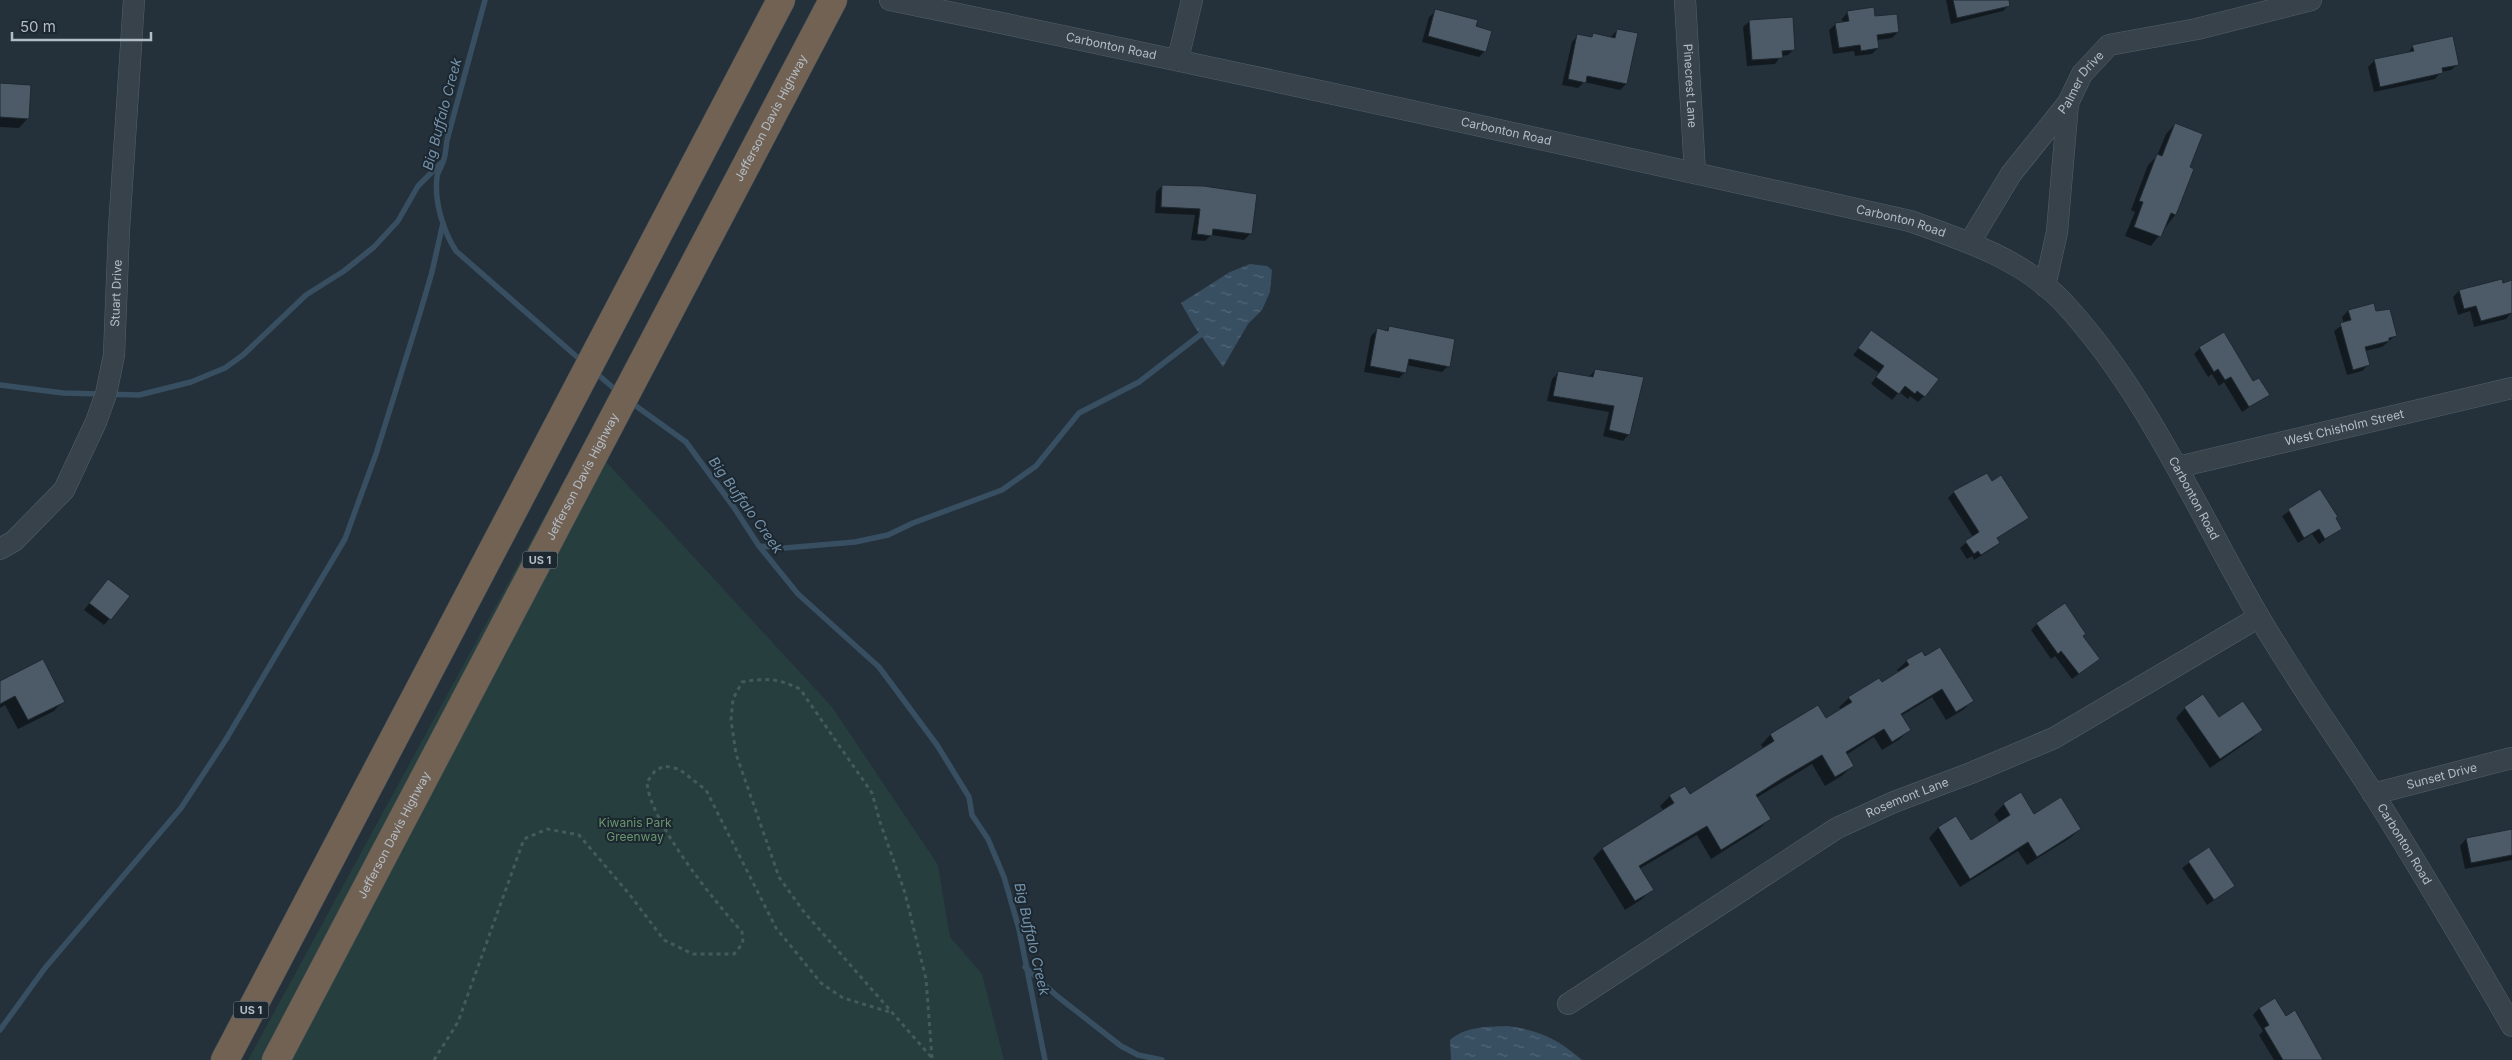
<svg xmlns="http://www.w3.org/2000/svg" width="2512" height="1060" viewBox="0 0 2512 1060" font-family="Inter,sans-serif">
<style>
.green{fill:#263e3d}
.water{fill:url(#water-ripples)}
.shadow{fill:#0007}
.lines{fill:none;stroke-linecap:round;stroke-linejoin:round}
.stream{stroke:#384f62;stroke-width:5.5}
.building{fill:#4c5b67;stroke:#1e2932}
.minor-casing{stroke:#556069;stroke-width:22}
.highway-casing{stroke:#424d56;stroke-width:29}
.path{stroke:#455a5a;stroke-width:3;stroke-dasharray:4 4;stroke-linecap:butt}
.minor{stroke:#37424b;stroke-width:21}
.highway{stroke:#716254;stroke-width:28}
.labels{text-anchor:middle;stroke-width:4;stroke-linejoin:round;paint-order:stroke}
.shield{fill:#1c2730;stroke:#86909a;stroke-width:1}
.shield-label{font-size:11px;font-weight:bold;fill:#b3bdc7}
.street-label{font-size:12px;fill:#b3bdc7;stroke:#1c2730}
.park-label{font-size:12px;fill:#6a976f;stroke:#1c2730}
.water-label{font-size:14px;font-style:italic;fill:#7492aa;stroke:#1c2730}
</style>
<defs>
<pattern id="water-ripples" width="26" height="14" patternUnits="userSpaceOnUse" patternTransform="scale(1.25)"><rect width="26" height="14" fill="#384f62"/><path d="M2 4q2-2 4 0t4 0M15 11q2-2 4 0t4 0" fill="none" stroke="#526677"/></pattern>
</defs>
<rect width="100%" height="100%" fill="#24313b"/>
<path class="green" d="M586,440L832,707L938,865L950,937L982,974L1004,1060H248Z"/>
<g class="water">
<path d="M1250,264L1267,266L1272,270L1270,292L1262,310L1248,324L1223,367L1194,326L1181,303L1230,272Z"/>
<path d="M1507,1026C1539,1030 1558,1039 1582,1060H1451L1450,1040C1466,1026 1487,1027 1507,1026Z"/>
</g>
<g class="shadow">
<path d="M1946,0H2008L2009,5L2003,11L1951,24Z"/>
<path d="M1436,11L1475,27L1485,51L1479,57L1422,42L1429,17Z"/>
<path d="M1848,12L1874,18L1898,32L1892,38L1877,40L1878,48L1872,54L1855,56L1854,51L1833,54L1829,30L1836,24L1842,23V19Z"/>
<path d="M1750,21L1794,49L1788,55L1781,56L1775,64L1747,66L1743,27Z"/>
<path d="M1617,30L1626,84L1620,90L1584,82L1578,88L1562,85L1572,42L1578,35L1590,38L1593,35L1610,38Z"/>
<path d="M2413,46L2458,64L2451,70L2441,72L2435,79L2374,92L2368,67L2374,61L2407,54Z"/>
<path d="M0,84L28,118L19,128L0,127Z"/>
<path d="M2175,124L2188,168L2175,215L2151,246L2125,236L2135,212L2131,210L2148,165L2157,156L2166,134Z"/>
<path d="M1162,186L1250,234L1244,240L1211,235L1205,241L1191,240L1195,215L1155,213L1156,192Z"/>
<path d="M2512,281V312L2506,319L2474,327L2470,311L2458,315L2453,297L2459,291Z"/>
<path d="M2348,311L2375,312L2396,335L2382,347L2365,351L2368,365L2362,371L2347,375L2334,331L2344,324L2342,317Z"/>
<path d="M1389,328L1448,366L1442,372L1406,365L1405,372L1399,378L1364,372L1371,336L1377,330L1386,331Z"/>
<path d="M1871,332L1924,396L1918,402L1910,396L1908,399L1899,392L1892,400L1871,384L1879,373L1853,355Z"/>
<path d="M2200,348L2253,383L2268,395L2242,412L2224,382L2219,386L2212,374L2208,377L2194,354Z"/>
<path d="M1595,370L1642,378L1629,434L1623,441L1603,436L1609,412L1547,401L1552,379L1558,373L1589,377Z"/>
<path d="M1991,483L2027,518L1996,539L1998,542L1992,549L1974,560L1972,556L1967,559L1960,548L1973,537L1948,498L1954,492Z"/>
<path d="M2320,491L2340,529L2319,544L2312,534L2298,543L2282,516Z"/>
<path d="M102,587L128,596L104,625L84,610Z"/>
<path d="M2037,624L2082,637L2092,664L2072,679L2055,656L2051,659L2031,630Z"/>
<path d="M1925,658L1972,701L1963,710L1946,720L1932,697L1901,716L1910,729L1900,739L1882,750L1874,737L1846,755L1853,765L1843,775L1825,786L1812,764L1756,798L1769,819L1760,828L1711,859L1697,835L1639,869L1652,889L1642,899L1625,910L1593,858L1602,849L1664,811L1660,806L1670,796H1689L1764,749L1761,745L1770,735L1818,707L1825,720L1841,710L1839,707L1849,698L1881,684L1899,673L1897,670L1907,661Z"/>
<path d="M0,682L63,701L54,711L18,729L5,705L0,708Z"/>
<path d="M2185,708L2219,719L2262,729L2252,739L2210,768L2176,718Z"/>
<path d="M2020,794L2034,815L2080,829L2070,838L2027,865L2018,851L1960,887L1929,838L1938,828L1956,817L1971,842L2000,823L1994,814L2004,804Z"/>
<path d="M2512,830V860L2465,869L2460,846L2466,839Z"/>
<path d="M2209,848L2234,886L2207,905L2182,868Z"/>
<path d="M2259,1008L2285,1018L2316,1060H2274L2259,1035L2263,1031L2253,1015Z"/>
</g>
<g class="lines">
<g class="stream">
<path d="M485,0L447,140C446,146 446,153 444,159C443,165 438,170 437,177C434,201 443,231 456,251L584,363"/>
<path d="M595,372L618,392"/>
<path d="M0,385L63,393L139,395L191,382L225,368L243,355L306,295L344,271L374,247L398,221L418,186L441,163"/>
<path d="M629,401L686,442L733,506L759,546L798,594L879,667L937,745L969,797L972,815L988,839L1004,877L1019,929L1045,1060"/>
<path d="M759,546L785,548L855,542L888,535L913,523L1002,490L1036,466L1079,413L1139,382L1200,335L1204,328"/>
<path d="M1025,967L1057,996L1121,1046L1138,1055L1162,1060"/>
<path d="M0,1030L45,968L181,808L225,741L345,539L376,454L420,313L432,272L443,223"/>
</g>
</g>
<g class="building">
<path d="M1953,0H2009L2010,6L1957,18Z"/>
<path d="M1874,7L1875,16L1897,14L1899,32L1877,35L1879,48L1861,51L1860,45L1839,48L1835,23L1849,21L1847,11Z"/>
<path d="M1435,9L1478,20L1476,26L1492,31L1486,52L1428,36Z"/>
<path d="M1793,17L1795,50L1782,51L1783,58L1752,60L1749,20Z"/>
<path d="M1617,29L1638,33L1627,84L1587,76L1586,83L1568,79L1577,34L1592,37L1593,33L1615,38Z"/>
<path d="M2453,36L2459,65L2442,68L2443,73L2380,87L2374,59L2414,51L2412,45Z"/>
<path d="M0,83L31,85L29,119L0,117Z"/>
<path d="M2175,123L2203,134L2190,167L2194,169L2176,215L2171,213L2161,237L2134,227L2143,202L2139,201L2157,154L2162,156Z"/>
<path d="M1162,185L1204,186L1257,194L1252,234L1213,229L1212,236L1197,234L1200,209L1161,207Z"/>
<path d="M2502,279L2503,283L2512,280V313L2481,321L2476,306L2464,309L2459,290Z"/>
<path d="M2374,303L2376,311L2390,309L2397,336L2389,338V341L2365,347L2370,365L2353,370L2340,323L2351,320L2348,310Z"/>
<path d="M1389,326L1455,339L1450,367L1409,359L1406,373L1370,366L1377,328L1388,331Z"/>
<path d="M1871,330L1939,379L1925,397L1917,391L1915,394L1905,386L1899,394L1876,377L1884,366L1858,348Z"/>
<path d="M2224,332L2253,381L2259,378L2270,395L2249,407L2231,377L2225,380L2218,369L2214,372L2199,347Z"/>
<path d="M1595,369L1644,377L1630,435L1609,430L1614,406L1553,396L1558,371L1593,377Z"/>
<path d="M1987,473L1992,481L2001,475L2029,518L1997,538L2000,543L1981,555L1978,551L1974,554L1965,541L1979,532L1953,491Z"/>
<path d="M2320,489L2338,517L2336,518L2342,529L2325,539L2319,529L2304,538L2288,509Z"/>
<path d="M108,579L130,596L111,620L89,603Z"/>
<path d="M2065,603L2086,634L2083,636L2100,659L2079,674L2061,651L2058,654L2036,623Z"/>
<path d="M1940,647L1974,701L1956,712L1942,689L1901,714L1911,730L1892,742L1884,729L1846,752L1854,766L1835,777L1822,755L1781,779L1756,795L1771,819L1721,850L1707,826L1639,866L1654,890L1635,901L1602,848L1674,803L1669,795L1685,786L1690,794L1774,741L1770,734L1818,705L1826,718L1852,702L1848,697L1879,678L1882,682L1909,665L1906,660L1922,651L1925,656Z"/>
<path d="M43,659L65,702L28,720L15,696L0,704V681Z"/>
<path d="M2203,694L2219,717L2243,701L2263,730L2220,759L2184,707Z"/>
<path d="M2021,792L2034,814L2061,797L2081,829L2037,857L2028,842L1970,879L1938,827L1956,816L1971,840L2010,815L2003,803Z"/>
<path d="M2512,829V855L2471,863L2466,838Z"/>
<path d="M2209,847L2235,886L2214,900L2188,861Z"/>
<path d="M2275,998L2286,1016L2295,1010L2323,1060H2283L2264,1028L2269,1025L2259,1008Z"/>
</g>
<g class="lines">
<defs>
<g id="minor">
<path id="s1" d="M890,0C1231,70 1570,145 1910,221C1964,240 2022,259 2063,302C2148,394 2197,511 2259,617C2295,678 2336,736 2374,795C2422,871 2467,948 2512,1026"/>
<path id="s2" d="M1685,0L1695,173"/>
<path d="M1178,59L1192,0"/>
<path id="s3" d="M1970,242L2011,174L2068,103L2082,74L2109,45L2197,29L2311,0"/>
<path d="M2045,286L2057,232L2068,103"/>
<path id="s4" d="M2178,467L2512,388"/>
<path id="s5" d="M0,549L14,541L64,490L96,422L106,394L114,355L119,229L134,0"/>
<path id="s6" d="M2373,794L2512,758"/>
<path id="s7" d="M1568,1004L1837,828L1894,802L1971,773L2054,738L2259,617"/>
</g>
<g id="highway">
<path d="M225,1060L781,0"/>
<path id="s8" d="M276,1060L833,0"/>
</g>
</defs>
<use href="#minor" class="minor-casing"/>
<use href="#highway" class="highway-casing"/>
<g class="path">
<path d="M932,1058L926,979L905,893L880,822L872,793L800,689C777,678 766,678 742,682L733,699L731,720L736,754L779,877L804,912L932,1058L933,1060"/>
<path d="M434,1060L458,1022L524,839L547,829L579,835L630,895L664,940L693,954H734L743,943L742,932C715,902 649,821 647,782L655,771L664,766L679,769L706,790L776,928L821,983L843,998L893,1013"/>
</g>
<use href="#minor" class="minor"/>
<use href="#highway" class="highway"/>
</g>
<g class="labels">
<g class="shield">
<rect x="522.5" y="551.5" width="35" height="17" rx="4"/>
<rect x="233.5" y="1001.5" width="35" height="17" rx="4"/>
</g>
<g class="shield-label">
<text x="540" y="564">US 1</text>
<text x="251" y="1014">US 1</text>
</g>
<g class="street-label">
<text dy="4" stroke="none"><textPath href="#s1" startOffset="226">Carbonton Road</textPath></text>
<text dy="4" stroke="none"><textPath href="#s3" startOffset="195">Palmer Drive</textPath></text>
<text dy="4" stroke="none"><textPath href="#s2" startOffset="86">Pinecrest Lane</textPath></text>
<text dy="4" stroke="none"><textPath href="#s8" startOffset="1064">Jefferson Davis Highway</textPath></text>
<text dy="4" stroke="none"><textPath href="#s1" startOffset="630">Carbonton Road</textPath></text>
<text dy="4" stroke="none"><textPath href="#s1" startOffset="1035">Carbonton Road</textPath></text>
<text dy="4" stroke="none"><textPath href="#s5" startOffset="294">Stuart Drive</textPath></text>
<text dy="4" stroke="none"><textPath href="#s4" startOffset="171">West Chisholm Street</textPath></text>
<text dy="4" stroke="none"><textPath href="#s8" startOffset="659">Jefferson Davis Highway</textPath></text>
<text dy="4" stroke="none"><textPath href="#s1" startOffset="1455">Carbonton Road</textPath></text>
<text dy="4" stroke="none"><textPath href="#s6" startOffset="71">Sunset Drive</textPath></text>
<text dy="4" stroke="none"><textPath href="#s7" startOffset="398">Rosemont Lane</textPath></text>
<text dy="4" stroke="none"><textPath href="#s8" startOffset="254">Jefferson Davis Highway</textPath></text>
<text dy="4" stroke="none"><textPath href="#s1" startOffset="1860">Carbonton Road</textPath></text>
</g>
<g class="park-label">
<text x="635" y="827">Kiwanis Park<tspan x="635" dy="14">Greenway</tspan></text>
</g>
<g class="water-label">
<text transform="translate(442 114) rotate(-75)" y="5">Big Buffalo Creek</text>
<text transform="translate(746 505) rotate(54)" y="5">Big Buffalo Creek</text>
<text transform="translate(1032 939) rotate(77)" y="5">Big Buffalo Creek</text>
</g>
</g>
<path d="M12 32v8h139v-8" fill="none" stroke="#b3bdc7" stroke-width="2.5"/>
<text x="20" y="32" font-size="15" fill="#b3bdc7" stroke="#1c2730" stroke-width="4" paint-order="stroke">50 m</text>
</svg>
